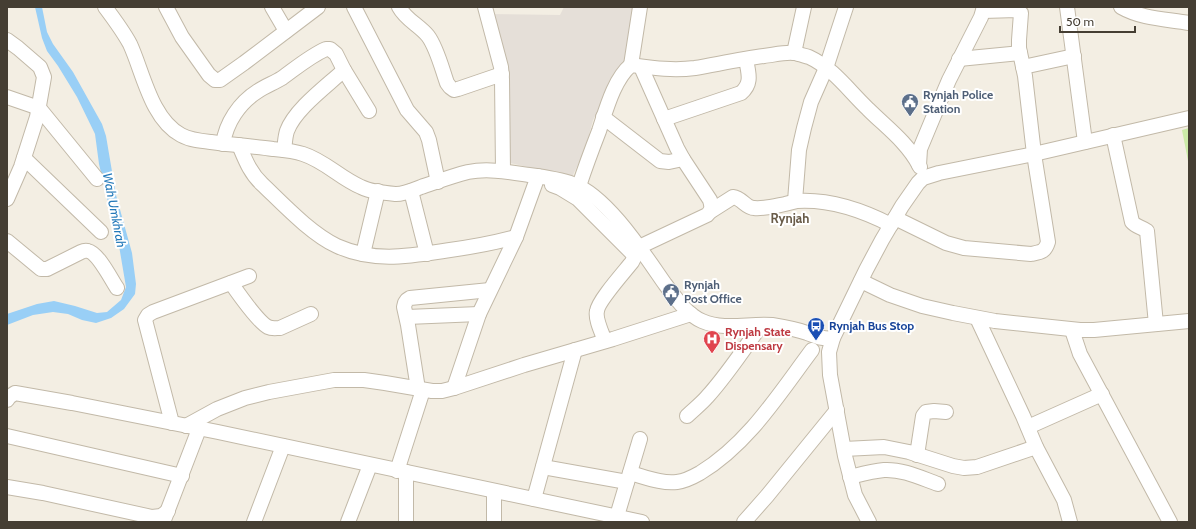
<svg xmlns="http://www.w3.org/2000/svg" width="1196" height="529" viewBox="0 0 1196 529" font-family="Cabin,sans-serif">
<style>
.industrial{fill:#e5dfd8}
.green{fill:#cceba8}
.water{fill:#99cff6}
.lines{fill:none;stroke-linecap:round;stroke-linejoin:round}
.minor-casing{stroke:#c2b9a8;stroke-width:16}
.minor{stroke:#fff;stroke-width:14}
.labels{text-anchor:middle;stroke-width:4;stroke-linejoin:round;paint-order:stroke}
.service-label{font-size:12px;font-weight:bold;fill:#4e5e75;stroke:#fff;text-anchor:start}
.transit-label{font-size:12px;font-weight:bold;fill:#164399;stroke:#fff;text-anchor:start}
.health-label{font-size:12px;font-weight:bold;fill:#be3a42;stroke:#fff;text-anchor:start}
.water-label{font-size:13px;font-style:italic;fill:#2479b9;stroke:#fff}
.neighbourhood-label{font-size:13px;font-weight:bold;fill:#695c49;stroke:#fff}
</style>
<rect width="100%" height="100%" fill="#f3eee3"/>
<path class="industrial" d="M564,7H639L622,68L593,120L585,150L572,177L501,161L498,80L482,14L560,15Z"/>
<path class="green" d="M1189,128V166L1182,130Z"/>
<path class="water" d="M35,7H42L47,32L53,44L73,72L102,124L106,136L116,195L132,253L136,284L135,294L124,309L111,318L96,323L82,320L68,314L53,312L33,315L7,325V314L37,304L54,301L75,306L97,313L107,312L121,300L126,287L117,234L110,211L99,164L95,134L77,97L58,66L47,51L42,38Z"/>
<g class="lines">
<defs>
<g id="minor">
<path d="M105,7C114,19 123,31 130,44C143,72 151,119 181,135C190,140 201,141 211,142C231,145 252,146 273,149C283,150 294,151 303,154C325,161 340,178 361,187C371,192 384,193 396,194C405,194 413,190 421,187C436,182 452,176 468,172C488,168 509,172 529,175C544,177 559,179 573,184C607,196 644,254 665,284C675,297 686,314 702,321C725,331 749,323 772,325C784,327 796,329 807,333C816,336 823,340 833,338"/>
<path d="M166,7L182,37L209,75L215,80H220L244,63L318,7"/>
<path d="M272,7L286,31"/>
<path d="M354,7L407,110L426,132L429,140L438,182"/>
<path d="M399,7C406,20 419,25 428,36C437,48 442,69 447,83L450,87L454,90L458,89L502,74"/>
<path d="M485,7L501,67L502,79L503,171"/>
<path d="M1067,7L1085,142"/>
<path d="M1121,7C1142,19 1166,19 1189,23"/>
<path d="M7,40L18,48L40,67L44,77L37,117L21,167L7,199"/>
<path d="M794,53L804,7"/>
<path d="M959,59L1020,53"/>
<path d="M631,65L640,7"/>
<path d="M1023,67L1074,56"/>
<path d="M7,97L39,108L97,179"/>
<path d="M603,117L660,161L669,162L683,159"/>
<path d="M664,119L741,93C753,83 748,72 746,59"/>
<path d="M1113,135L1132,222C1136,227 1142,227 1147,231L1156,324"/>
<path d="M223,144C226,123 239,103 258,91C265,86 274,83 282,78C296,68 310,56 326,49H330L336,54L344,70L369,111"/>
<path d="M239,145C245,159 250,173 262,184C283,204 311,234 337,246C375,263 410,256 450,250C472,247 494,243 516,237"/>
<path d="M284,150C285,144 285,137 287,131C295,109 327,86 344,70"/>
<path d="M24,158L101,232"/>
<path d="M920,167L919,165L920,149L935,113L949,80L981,17L984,7"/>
<path d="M552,185L560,188L578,199L632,253L634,258L632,262C625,271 598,301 597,311C595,319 602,333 605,341"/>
<path d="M579,186C585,168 592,149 599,131C606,110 614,79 631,65C653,68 673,71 695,68C718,64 741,59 764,56C773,55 785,52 794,53C799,54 805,56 809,57C833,68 849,91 868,109C886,127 907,142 919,165"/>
<path d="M411,191L427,254"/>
<path d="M795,201L799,150L804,128L811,102L826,68L846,7"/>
<path d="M711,211L733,197C742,198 746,208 754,208C764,209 775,206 785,204C789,203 793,202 797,201C830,199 862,210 891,225"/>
<path d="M895,218L946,243L964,248L1031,254C1041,252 1045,252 1048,242L1034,154L1025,76L1019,48V40L1021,13L1017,10L983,11"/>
<path d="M7,241L41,269H47L81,252C83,251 85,250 88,251C98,253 111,279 117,288"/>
<path d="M639,247L707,215C712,210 712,207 710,200L683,159L677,148L641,67"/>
<path d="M363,254L378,191"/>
<path d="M861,281L890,295L922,306L953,313L995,321L1080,330H1094L1189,321"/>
<path d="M231,283C238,293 258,322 268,327C272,329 276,328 280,328L311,314"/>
<path d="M407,317L479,314"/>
<path d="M977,318L1023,416L1036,447L1064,500L1070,522"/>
<path d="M1072,330L1080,354L1170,522"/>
<path d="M454,388L479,314L516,237L538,176"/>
<path d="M418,389L408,325L404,307L405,303L407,300L410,298L490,290"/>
<path d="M7,400L9,397L15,393L72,403L218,432L642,522"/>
<path d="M687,416C693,410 701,404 707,397C727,375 744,349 761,325"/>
<path d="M172,423L145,320L148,315L153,312L249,276"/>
<path d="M186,426L217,409L245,398L269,392L334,380H364L385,383L432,391H442L454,388L524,365L613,339L691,314"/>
<path d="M1028,427L1102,394"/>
<path d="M7,436L182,476"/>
<path d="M844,449L884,447L909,452L953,466L964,468L977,467L1036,447"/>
<path d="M917,455L923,416L926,412L934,411L946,412"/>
<path d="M543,467L627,482"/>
<path d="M397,471L423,390"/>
<path d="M406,472V522"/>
<path d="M630,473C645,477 662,484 677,482C685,481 693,477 700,473C748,444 779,394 812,350"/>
<path d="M850,477C862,474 873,471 884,470C903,469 921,478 938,484"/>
<path d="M7,487L43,493L152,517L161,516L168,511"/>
<path d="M494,491V522"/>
<path d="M534,499L575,350"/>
<path d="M617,516L640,439"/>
<path d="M164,520L199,429"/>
<path d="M254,522L283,446"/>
<path d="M348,522L370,465"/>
<path d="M744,522L767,496L837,410"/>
<path d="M869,522L855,495L845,456L830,375L829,352L833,338L866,270L882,240L902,206L918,183L923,178L939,173L1034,154L1189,118"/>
</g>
</defs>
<use href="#minor" class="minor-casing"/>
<use href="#minor" class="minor"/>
</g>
<defs>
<symbol id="civic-pin" viewBox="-11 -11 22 30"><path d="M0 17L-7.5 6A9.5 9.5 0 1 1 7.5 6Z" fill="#5c6f8a" stroke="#fff"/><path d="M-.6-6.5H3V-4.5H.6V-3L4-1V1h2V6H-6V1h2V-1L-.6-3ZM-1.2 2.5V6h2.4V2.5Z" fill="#fff"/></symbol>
<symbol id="bus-pin" viewBox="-11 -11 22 30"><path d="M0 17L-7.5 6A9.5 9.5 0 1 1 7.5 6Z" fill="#1a4fb4" stroke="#fff"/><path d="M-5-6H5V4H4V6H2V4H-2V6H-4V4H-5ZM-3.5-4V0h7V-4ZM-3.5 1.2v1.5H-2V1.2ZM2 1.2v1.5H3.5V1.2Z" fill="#fff"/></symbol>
<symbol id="hospital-pin" viewBox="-11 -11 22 30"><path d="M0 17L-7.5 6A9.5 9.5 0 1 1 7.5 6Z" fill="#e0444e" stroke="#fff"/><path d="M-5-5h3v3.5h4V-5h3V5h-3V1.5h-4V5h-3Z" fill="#fff"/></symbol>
</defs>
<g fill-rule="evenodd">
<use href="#civic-pin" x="900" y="92" width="20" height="27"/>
<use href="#civic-pin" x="661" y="282" width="20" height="27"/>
<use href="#bus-pin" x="806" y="316" width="20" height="27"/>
<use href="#hospital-pin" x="702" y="329" width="20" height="27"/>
</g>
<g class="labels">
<g class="service-label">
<text x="923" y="99">Rynjah Police<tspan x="923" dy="14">Station</tspan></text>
<text x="684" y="289">Rynjah<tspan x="684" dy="14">Post Office</tspan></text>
</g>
<g class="transit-label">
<text x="829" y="330">Rynjah Bus Stop</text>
</g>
<g class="health-label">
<text x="725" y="336">Rynjah State<tspan x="725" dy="14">Dispensary</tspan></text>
</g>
<g class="water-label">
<text transform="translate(115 210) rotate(79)" y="5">Wah Umkhrah</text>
</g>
<g class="neighbourhood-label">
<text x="790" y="223">Rynjah</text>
</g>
</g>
<rect width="1196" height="529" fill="none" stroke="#453e33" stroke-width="16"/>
<path d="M1060 26v6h75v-6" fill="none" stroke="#453e33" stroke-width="2"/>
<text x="1066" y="26" font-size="12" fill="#453e33" stroke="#ffffff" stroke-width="3" paint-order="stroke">50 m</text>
</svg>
